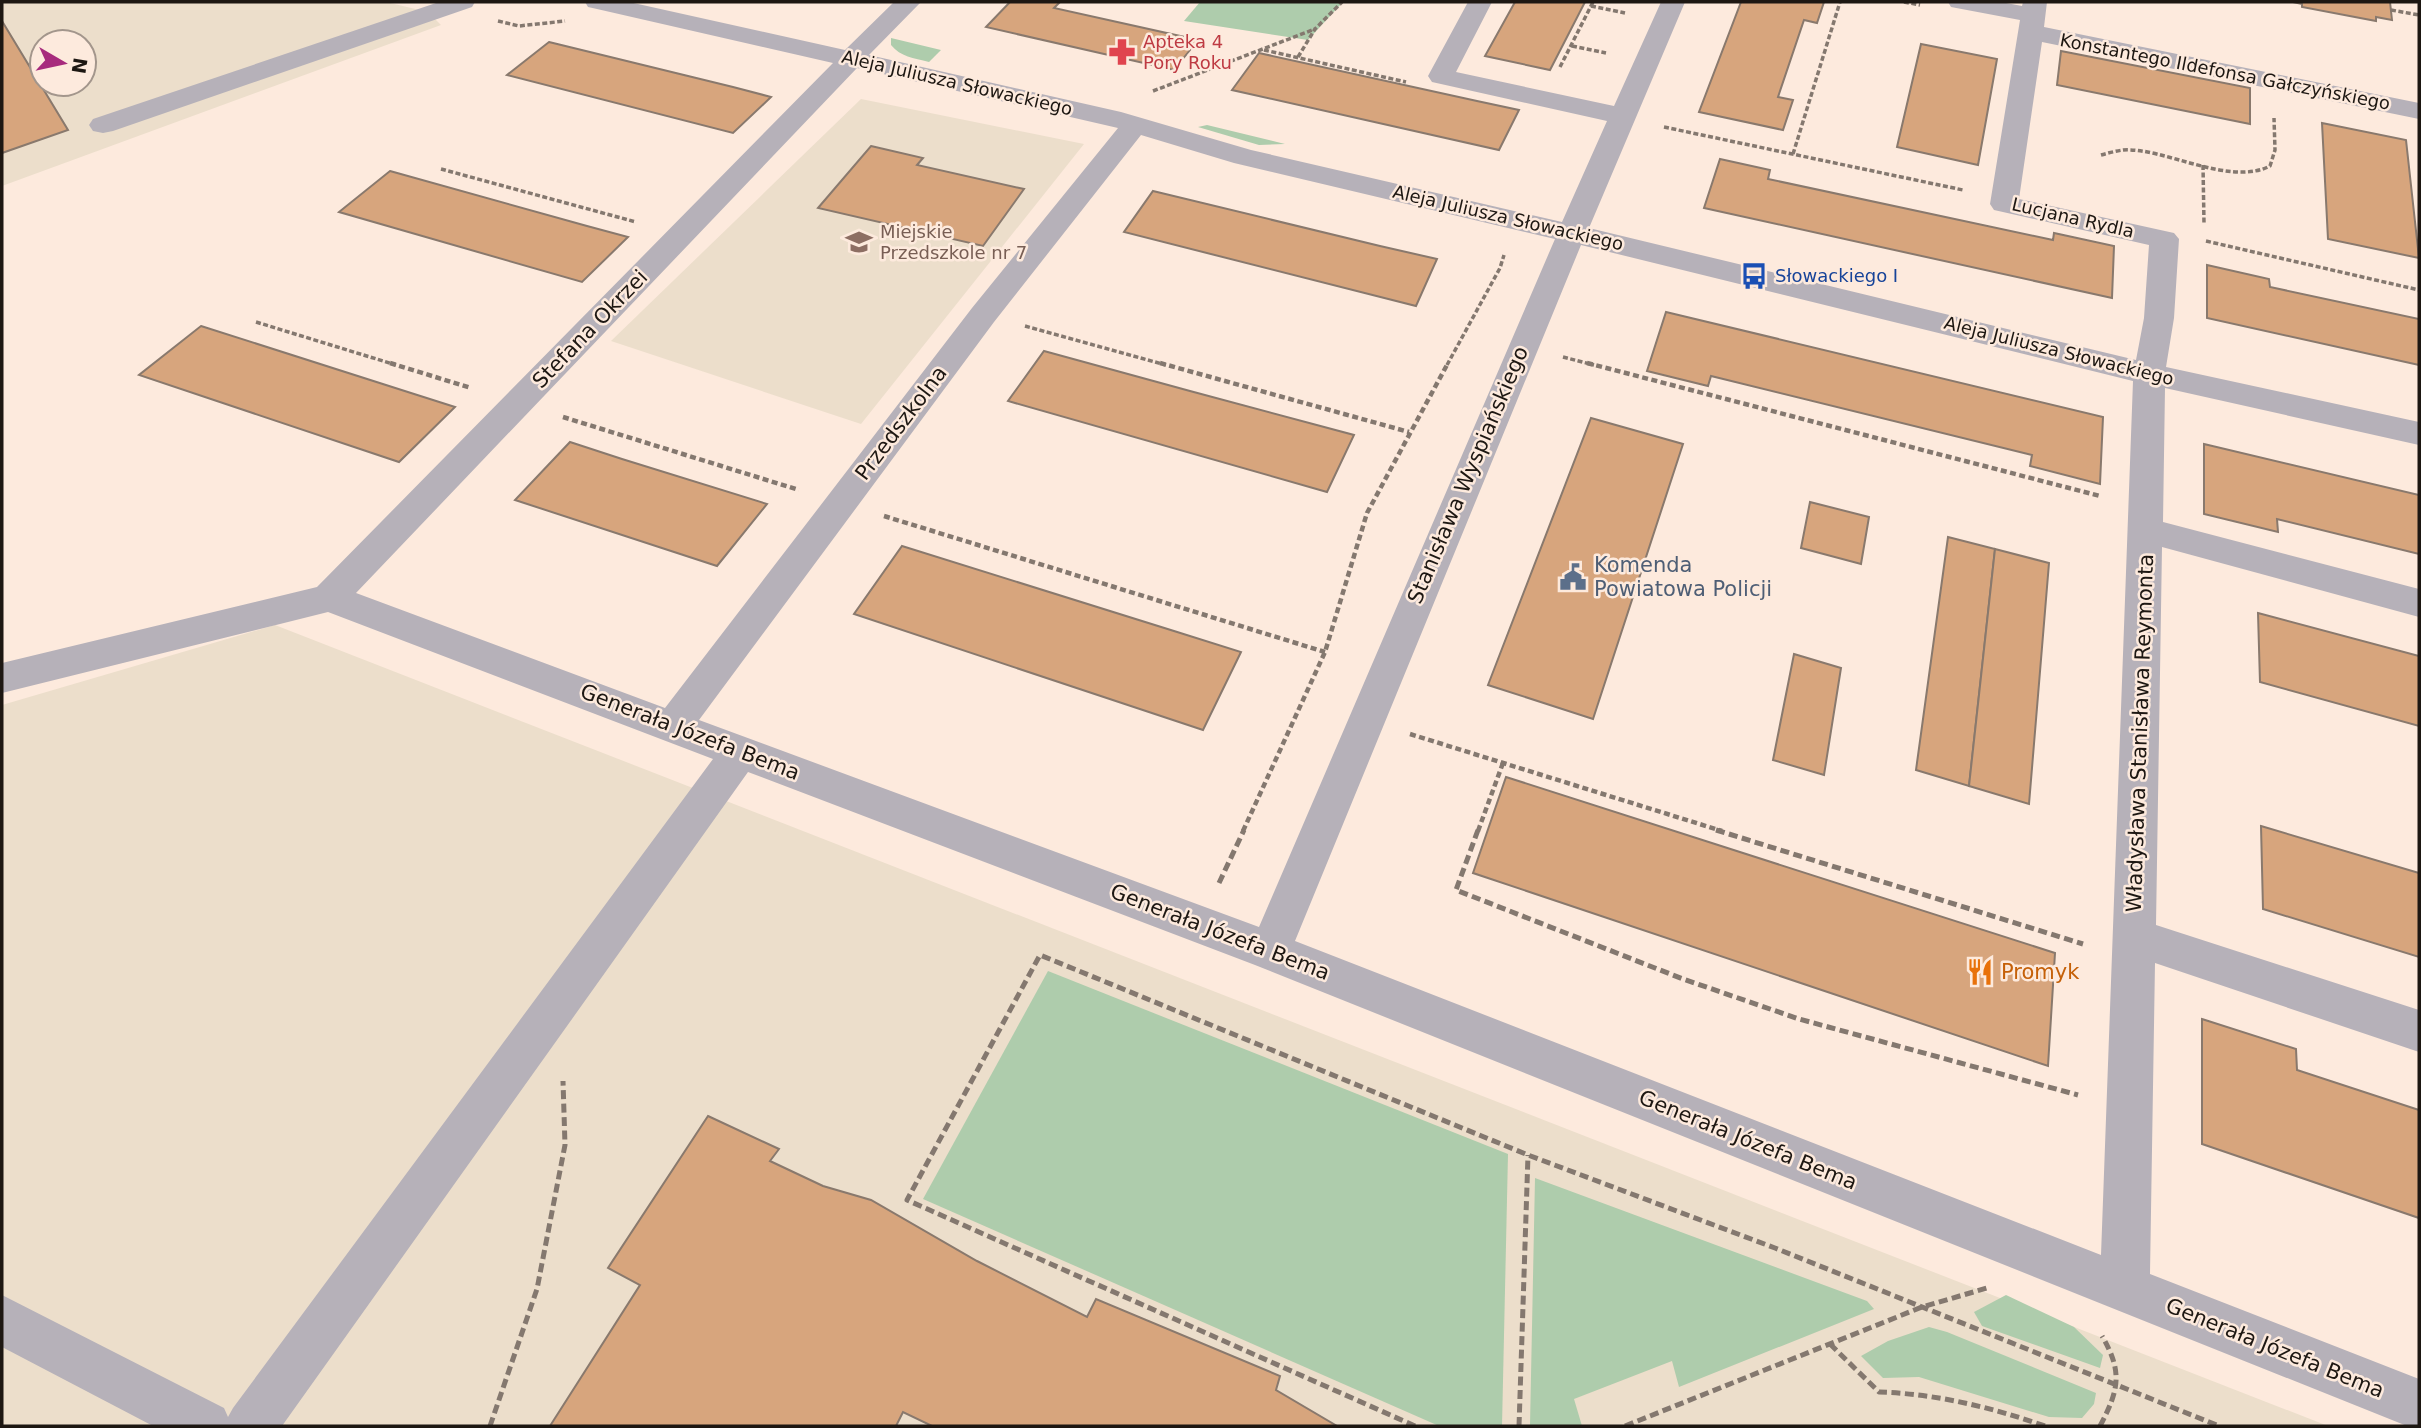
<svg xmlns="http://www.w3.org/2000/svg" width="2421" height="1428" viewBox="0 0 2421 1428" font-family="'DejaVu Sans',sans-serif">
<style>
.education{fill:#ecdecb;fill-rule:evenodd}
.green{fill:#aeccac}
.building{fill:#d7a57d;stroke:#89796d;stroke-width:2}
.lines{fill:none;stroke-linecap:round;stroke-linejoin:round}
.path-far2{stroke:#84786f;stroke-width:3.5;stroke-dasharray:5 2.5;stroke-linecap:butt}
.path-far1{stroke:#84786f;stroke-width:4.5;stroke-dasharray:6 3.5;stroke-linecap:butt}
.path{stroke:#84786f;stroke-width:5;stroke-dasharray:9 4.5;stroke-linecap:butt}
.minor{fill:#b6b1b9;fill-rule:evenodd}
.labels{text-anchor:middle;stroke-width:5;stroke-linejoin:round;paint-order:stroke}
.far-health-label{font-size:18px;fill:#be3a42;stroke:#fdeadd;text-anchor:start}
.far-street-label{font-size:18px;fill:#1d1712;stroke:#fdeadd}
.far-education-label{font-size:18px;fill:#785e54;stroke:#fdeadd;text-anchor:start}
.far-transit-label{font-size:18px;fill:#164399;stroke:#fdeadd;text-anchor:start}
.street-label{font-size:21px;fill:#1d1712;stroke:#fdeadd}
.service-label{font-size:21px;fill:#4e5e75;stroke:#fdeadd;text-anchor:start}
.food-label{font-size:21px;fill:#c56008;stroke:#fdeadd;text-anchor:start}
</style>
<rect width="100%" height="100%" fill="#fdeadd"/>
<g class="education">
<path d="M2,2H386L428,12L441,25L2,186ZM42,42H84V84H42Z"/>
<path d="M861,99L1084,144L861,424L611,341Z"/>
<path d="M275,625L2328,1426H2V705Z"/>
</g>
<g class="green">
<path d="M1200,2H1343L1308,40L1184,21Z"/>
<path d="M891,38L941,50L929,62C913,58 901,57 891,45Z"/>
<path d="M1207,125L1285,144L1259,145L1198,127Z"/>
<path d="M1048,971L1508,1154L1502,1426H1439L923,1199Z"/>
<path d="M1535,1178L1867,1301L1874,1309L1679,1387L1672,1361L1574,1399L1582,1426H1530Z"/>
<path d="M2006,1295L2074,1327L2103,1355L2100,1368L1982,1326L1974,1312Z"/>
<path d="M1929,1327L1947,1332L2096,1393L2094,1404L2082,1418L2049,1417L1919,1377L1883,1378L1861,1356L1888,1341Z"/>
</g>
<g class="building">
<path d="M1010,2H1060L1054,8L1198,40L1174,70L986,27Z"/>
<path d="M1515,2H1585L1550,70L1485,56Z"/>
<path d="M1741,2H1824L1817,23L1804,20L1778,97L1793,100L1783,130L1699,112Z"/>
<path d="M2293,2H2390L2392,20L2376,17V21L2302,7V4Z"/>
<path d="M2,21L68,130L2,153Z"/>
<path d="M549,42L733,87L771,97L733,133L507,75Z"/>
<path d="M1921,44L1997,59L1978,165L1897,147Z"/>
<path d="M2061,51L2250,88V124L2057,85Z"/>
<path d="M1259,53L1477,101L1519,110L1499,150L1232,90Z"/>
<path d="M2322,123L2406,140L2419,258L2328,239Z"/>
<path d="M871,146L923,158L917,165L1024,189L983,246L818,208Z"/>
<path d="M1720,159L1770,170L1768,179L2053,240L2054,233L2114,246L2112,298L1704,208Z"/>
<path d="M390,171L587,226L628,237L582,282L339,212Z"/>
<path d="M1153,191L1380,246L1437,259L1416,306L1124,232Z"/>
<path d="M2207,265L2269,279L2270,287L2419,319V365L2207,318Z"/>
<path d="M1666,312L2103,417L2100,484L2030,466L2032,455L1711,376L1708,386L1647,371Z"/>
<path d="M201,326L411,393L455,407L399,462L139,375Z"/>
<path d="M1044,351L1190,391L1354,435L1327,492L1008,401Z"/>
<path d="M1591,418L1683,444L1593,719L1488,685Z"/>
<path d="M570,442L622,459L767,504L717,566L515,500Z"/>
<path d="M2204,444L2419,495V554L2277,519L2278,532L2204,514Z"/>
<path d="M1810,502L1869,517L1861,564L1801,548Z"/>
<path d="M1948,537L1995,549L1969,786L1916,770Z"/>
<path d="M902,546L1174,631L1241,652L1203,730L854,614Z"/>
<path d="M1995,549L2049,563L2029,804L1969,786Z"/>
<path d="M2258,613L2419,656V726L2260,682Z"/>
<path d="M1794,654L1841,668L1824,775L1773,760Z"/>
<path d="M1506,777L2055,953L2048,1066L1473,873Z"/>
<path d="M2261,826L2419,873V957L2263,909Z"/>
<path d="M2202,1019L2296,1049L2297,1070L2419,1110V1218L2202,1144Z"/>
<path d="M708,1116L779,1149L770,1161L823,1186L871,1200L977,1261L1087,1317L1096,1299L1280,1376L1276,1390L1337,1426H932L903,1412L896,1426H550L640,1285L608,1268Z"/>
</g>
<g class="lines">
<g class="path-far2">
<path d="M1904,2L1920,5"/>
<path d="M1591,6L1625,13"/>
<path d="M2391,10L2419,15"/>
<path d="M498,21L519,26L565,21"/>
<path d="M1572,46L1606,53"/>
<path d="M1264,50L1406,82"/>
<path d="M1298,57L1315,29L1342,2"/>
<path d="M1560,67L1593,2"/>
<path d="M1153,91L1315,29"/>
<path d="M1664,127L1963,190"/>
<path d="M1793,154L1840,2"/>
<path d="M2101,155C2108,153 2116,151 2123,150C2164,147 2229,187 2270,166L2275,150L2274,118"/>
<path d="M2203,165L2204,223"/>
<path d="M441,169L636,222"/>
<path d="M2206,241L2419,290"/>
<path d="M256,322L396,365"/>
<path d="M1025,326L1166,365"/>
<path d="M1563,357L1594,365"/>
<path d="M1447,365L1500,268L1504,255"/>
</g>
<g class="path-far1">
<path d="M390,363L471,388"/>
<path d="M1160,363L1409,432"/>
<path d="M1587,363L2100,496"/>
<path d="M563,417L799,490"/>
<path d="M884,516L1325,652"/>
<path d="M1410,734L1722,831"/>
<path d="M1243,831L1325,652L1367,513L1448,363"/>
<path d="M1478,831L1503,763"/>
</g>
<g class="path">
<path d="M1478,830L1456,890L1683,979L1799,1019L2078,1095"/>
<path d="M1716,830L2083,944"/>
<path d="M1219,883L1244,830"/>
<path d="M1830,1344L1879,1392C1937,1394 1990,1407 2045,1426"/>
<path d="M490,1426L537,1289L565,1145L563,1081"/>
<path d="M1415,1426L907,1200L1040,955L1528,1155L1775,1248L2219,1426"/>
<path d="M1519,1426L1528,1155"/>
<path d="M1625,1426L1922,1307L1987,1288"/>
<path d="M2100,1426C2119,1390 2123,1372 2102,1336"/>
</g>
<g class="minor">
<path d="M439,2H475L472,7L113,131L103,133L93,131L89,125L93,119Z"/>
<path d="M585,2H629L845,50L894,2H921L869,55L1121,112L1251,150L1562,222L1607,121L1432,82L1428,76L1468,2H1492L1456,72L1614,106L1661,2H1685L1589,228L2136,360L2144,318L2149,245L1994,210L1990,204L2020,20L1951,7L1948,2H2001L2022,6L2023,2H2047L2044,27L2419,103V119L2042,42L2019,199L2174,233L2179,239L2174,318L2166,367L2419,422V445L2165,388L2163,522L2419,589V617L2162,547L2156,925L2419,1010V1052L2155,963L2150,1274L2419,1379V1426H2407L1255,965L748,772L282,1426H153L2,1347V1295L224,1408L228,1417L233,1408L713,759L328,612L2,693V663L317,587L833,63L597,9L588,7ZM857,68L1118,128L972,308L665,708L356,593ZM1141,135L1234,163L1555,239L1259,927L699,720L994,322ZM1581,245L2133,381L2101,1255L1295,941Z"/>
</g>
</g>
<defs>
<symbol id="pharmacy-bare" viewBox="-9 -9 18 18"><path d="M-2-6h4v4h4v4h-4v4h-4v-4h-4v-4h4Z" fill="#e0444e" stroke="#fdeadd" stroke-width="2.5" paint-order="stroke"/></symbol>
<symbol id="school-bare" viewBox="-9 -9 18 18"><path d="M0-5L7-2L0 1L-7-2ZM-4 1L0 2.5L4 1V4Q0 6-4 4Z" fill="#8d6e63" stroke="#fdeadd" stroke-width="2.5" paint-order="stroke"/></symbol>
<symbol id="bus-bare" viewBox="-9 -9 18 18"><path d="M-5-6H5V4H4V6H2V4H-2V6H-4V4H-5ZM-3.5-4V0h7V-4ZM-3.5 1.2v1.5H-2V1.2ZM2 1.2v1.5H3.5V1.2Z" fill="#1a4fb4" stroke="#fdeadd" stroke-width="2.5" paint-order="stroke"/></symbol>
<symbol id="civic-bare" viewBox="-9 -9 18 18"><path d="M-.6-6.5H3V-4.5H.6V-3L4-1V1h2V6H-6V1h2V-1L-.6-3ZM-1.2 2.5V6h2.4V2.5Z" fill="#5c6f8a" stroke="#fdeadd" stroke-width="2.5" paint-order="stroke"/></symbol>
<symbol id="restaurant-bare" viewBox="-9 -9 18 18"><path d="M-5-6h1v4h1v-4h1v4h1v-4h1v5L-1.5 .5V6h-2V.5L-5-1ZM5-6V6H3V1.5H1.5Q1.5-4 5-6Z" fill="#e8710a" stroke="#fdeadd" stroke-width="2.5" paint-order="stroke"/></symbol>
</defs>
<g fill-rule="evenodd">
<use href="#pharmacy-bare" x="1103" y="33" width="38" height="38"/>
<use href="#school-bare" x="840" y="223" width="38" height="38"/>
<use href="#bus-bare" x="1735" y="257" width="38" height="38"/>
<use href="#civic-bare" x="1554" y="558" width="38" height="38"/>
<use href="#restaurant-bare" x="1961" y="953" width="38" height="38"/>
</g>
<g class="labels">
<g class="far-health-label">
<text x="1143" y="48">Apteka 4<tspan x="1143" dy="21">Pory Roku</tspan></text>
</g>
<g class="far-street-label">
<text transform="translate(2225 72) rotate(11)" y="6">Konstantego Ildefonsa Gałczyńskiego</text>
<text transform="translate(957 83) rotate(13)" y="6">Aleja Juliusza Słowackiego</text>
<text transform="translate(1508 218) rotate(13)" y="6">Aleja Juliusza Słowackiego</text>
<text transform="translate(2073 218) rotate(13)" y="6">Lucjana Rydla</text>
<text transform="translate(2059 351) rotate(14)" y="6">Aleja Juliusza Słowackiego</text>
</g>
<g class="far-education-label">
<text x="880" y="238">Miejskie<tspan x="880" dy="21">Przedszkole nr 7</tspan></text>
</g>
<g class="far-transit-label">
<text x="1775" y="282">Słowackiego I</text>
</g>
<g class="street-label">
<text transform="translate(590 329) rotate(-46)" y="7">Stefana Okrzei</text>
<text transform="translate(901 423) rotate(-53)" y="7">Przedszkolna</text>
<text transform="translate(1468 475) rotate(-67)" y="7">Stanisława Wyspiańskiego</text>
<text transform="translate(690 732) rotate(21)" y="7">Generała Józefa Bema</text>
<text transform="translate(2140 733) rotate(-88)" y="7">Władysława Stanisława Reymonta</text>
<text transform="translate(1220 932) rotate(21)" y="7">Generała Józefa Bema</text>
<text transform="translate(1748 1140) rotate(22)" y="7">Generała Józefa Bema</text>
<text transform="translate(2275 1348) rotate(22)" y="7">Generała Józefa Bema</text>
</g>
<g class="service-label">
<text x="1594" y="572">Komenda<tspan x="1594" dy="24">Powiatowa Policji</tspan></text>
</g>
<g class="food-label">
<text x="2001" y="979">Promyk</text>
</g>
</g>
<rect width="2421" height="1428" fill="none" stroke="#1d1712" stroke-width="7"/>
<g transform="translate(63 63) rotate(99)"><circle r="33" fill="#fdeadd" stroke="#a3968c" stroke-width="2"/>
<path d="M0-5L12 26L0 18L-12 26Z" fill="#a72b7d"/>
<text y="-10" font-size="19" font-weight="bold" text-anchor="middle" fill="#1d1712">N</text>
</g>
</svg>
